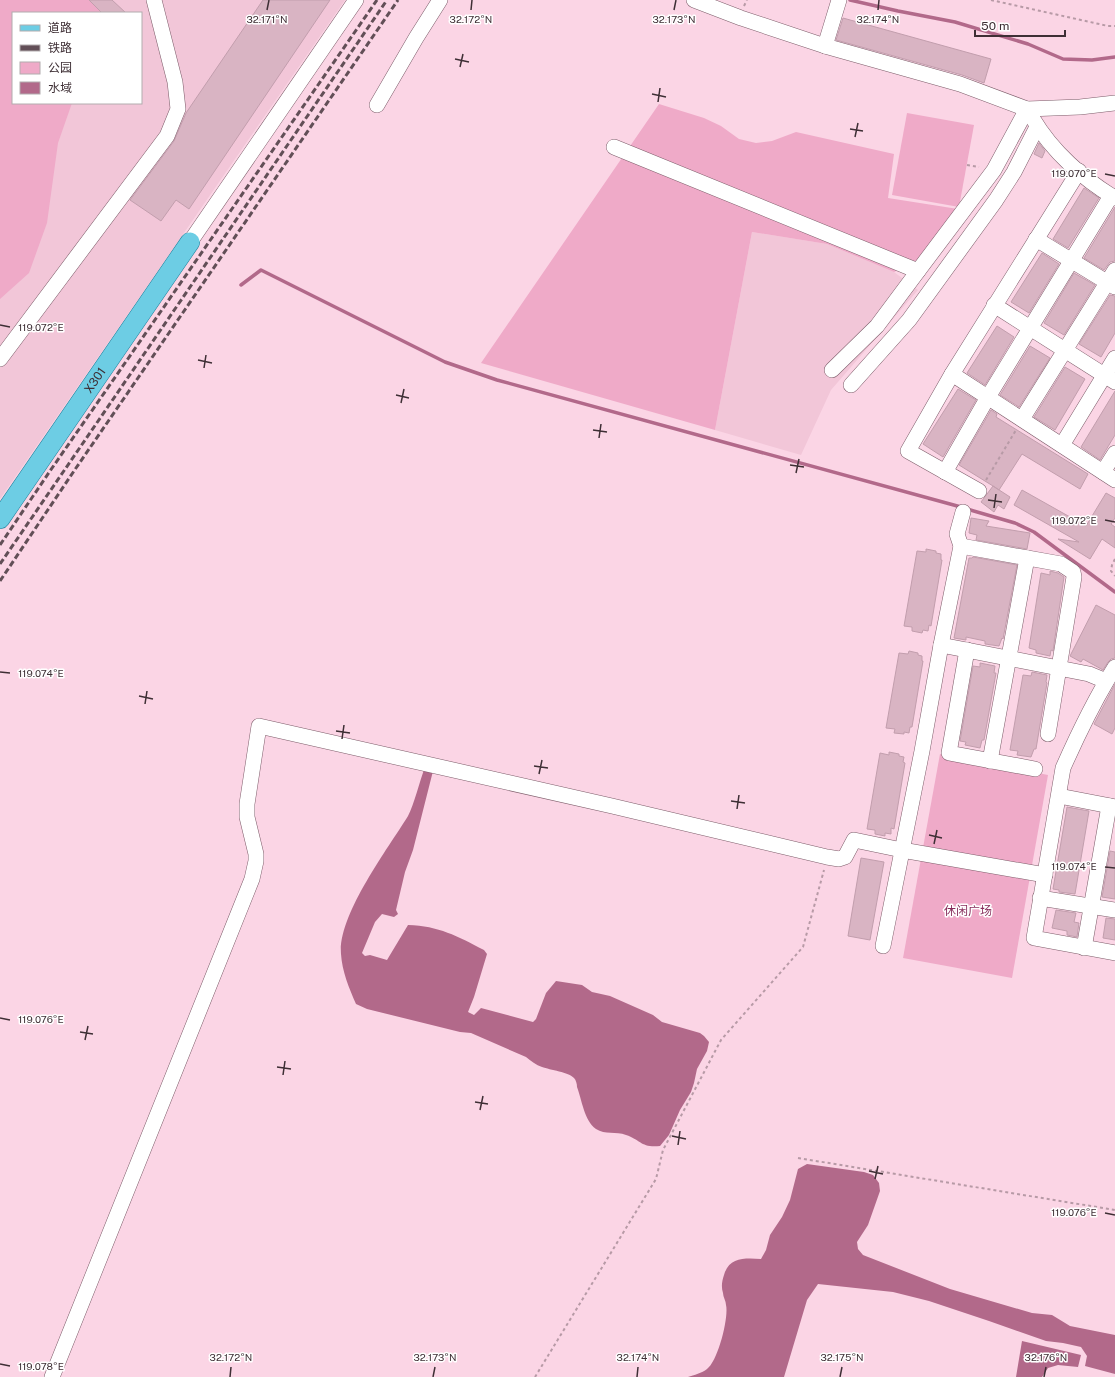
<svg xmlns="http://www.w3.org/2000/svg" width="1115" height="1377" viewBox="0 0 1115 1377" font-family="'Public Sans','Noto Sans SC',sans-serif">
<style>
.built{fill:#f2c6d8;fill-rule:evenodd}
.green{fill:#efaac8}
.water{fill:#b2698a}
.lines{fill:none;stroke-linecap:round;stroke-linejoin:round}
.stream{stroke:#b2698a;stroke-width:3.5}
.building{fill:#d9b4c3;stroke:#c29ead}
.minor-casing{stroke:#7d5d6a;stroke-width:16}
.major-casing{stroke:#1e809b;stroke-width:20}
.path{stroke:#b79aa6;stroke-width:2;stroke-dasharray:3 3;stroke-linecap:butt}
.minor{stroke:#fff;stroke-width:15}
.major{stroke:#6dcde4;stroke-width:19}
.rail{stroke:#624f57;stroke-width:3;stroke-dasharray:6 3;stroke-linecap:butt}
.ticks{fill:none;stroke:#3e2f35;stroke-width:1.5}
.labels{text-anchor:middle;stroke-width:3;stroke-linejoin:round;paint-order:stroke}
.street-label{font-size:12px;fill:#3e2f35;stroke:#fff}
.park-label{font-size:12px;fill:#862c5b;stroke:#fff}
.ticks-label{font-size:10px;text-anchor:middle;fill:#3e2f35;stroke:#fff;stroke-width:3;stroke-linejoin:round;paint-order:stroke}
</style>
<rect width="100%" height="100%" fill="#fbd5e5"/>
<g class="built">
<path d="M0,0H345L0,499ZM13,13H141V103H13Z"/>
<path d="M752,232L827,244L894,272L918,290L831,390L801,455L715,430Z"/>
</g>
<g class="green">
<path d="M0,0H93L102,13H13V103H72L58,143L47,223L29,273L0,299Z"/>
<path d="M659,104L704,118L721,126L739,139L756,143L772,141L796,132L894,154L888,198L958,209L919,259L894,272L827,244L752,232L715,430L481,363Z"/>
<path d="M907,113L974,125L959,207L892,195Z"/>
<path d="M940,754L1048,775L1012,978L903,958Z"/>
</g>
<g class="water">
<path d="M425,767L433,771L413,850L405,872L396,910L398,914L394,917L382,914L375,922L362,953L365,956L370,955L387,960L408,925C439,926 457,936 484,950L487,954L474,997L468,1012L474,1015L481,1008L533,1022L536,1019L546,993L556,981L582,985L592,992L610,996L653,1015L662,1022L700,1033L704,1036L709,1042L707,1051L697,1069L694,1083L691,1092L680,1110L669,1135L660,1146C641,1148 641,1140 626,1135C616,1131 605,1135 596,1129C584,1120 582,1100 577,1087C577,1084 576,1080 574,1078C569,1072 550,1070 542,1067C536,1065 531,1061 526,1057L471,1033L460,1032L367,1009L356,1004C349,988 342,971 341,954C338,915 387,850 408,816C414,805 420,780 425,767Z"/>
<path d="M807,1164L864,1172L873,1175L879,1183L880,1191L868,1225L857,1242L858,1249L863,1255L950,1289L1032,1313L1052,1315L1070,1326L1115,1335V1374L1085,1366L1087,1356L1081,1347L1063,1343L1046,1341L989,1321L929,1301L893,1292L818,1284L807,1300L784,1377H688C694,1375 702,1373 707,1369C718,1361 729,1317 726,1305C726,1301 723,1297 723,1293C721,1287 722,1281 724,1275C729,1257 745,1258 761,1259L766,1250L770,1235L782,1217L790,1200L798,1169Z"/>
<path d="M1022,1341L1081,1355L1078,1367L1058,1365L1048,1368L1042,1377H1016Z"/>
</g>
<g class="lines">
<g class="stream">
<path d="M850,0L898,11L955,22L1028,44L1063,59L1092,60L1115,57"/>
<path d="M241,285L261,270L445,362L497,380L961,507"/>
<path d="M967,509L1015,523L1034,532L1115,592"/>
</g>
</g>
<g class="building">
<path d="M89,0H112L126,13H102Z"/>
<path d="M263,0H330L189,209L176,200L161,221L130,200L174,141L186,113Z"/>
<path d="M843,18L991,59L984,83L962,75L836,40Z"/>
<path d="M1039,143L1045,151L1042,158L1034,154Z"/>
<path d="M1084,188L1099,198L1068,248L1053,239Z"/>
<path d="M1115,207V261L1110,262L1104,270L1084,258Z"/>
<path d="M1042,253L1059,264L1029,313L1011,302Z"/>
<path d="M1074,273L1095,285L1064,335L1044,323Z"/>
<path d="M1110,295L1115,296V333L1101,357L1079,344Z"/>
<path d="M997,326L1014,337L985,385L967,373Z"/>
<path d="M1030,346L1050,358L1019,407L1000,395Z"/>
<path d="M1065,367L1085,379L1055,430L1034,417Z"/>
<path d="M958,389L976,400L943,457L923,444Z"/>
<path d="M1115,391V435L1100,460L1081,447Z"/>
<path d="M991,410L997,414L996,417L1088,474L1080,489L1022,454L999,490L993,486L1010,497L1004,509L998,505L994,512L981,502L993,486L959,465Z"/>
<path d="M1022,490L1086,526L1106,493L1115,498V518L1111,524L1115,527V548L1102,539L1090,559L1058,539L1079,542L1014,505Z"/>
<path d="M971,518L989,521L986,526L1030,533L1027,549L976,540L977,535L969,533Z"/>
<path d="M926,549L936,551V553L941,554V560H942L931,626L929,625L928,631L923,630L922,633L912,631V627L904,626L917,551L926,552Z"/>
<path d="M973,557L1017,565L1003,639L1002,638L999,646L985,644V641L966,637V640L954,638L969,558H972Z"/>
<path d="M1050,571L1058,573L1064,577L1053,651L1051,650L1050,656L1036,653V650L1029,648L1041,573L1050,575Z"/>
<path d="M1096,605L1115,615V658L1111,659L1108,662L1103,670L1083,659L1081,662L1070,656Z"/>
<path d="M909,651L918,653V655L922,656V661H923L912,727H910L909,733L904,732V734L894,733L895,729L886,728L899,653L908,654Z"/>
<path d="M980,663L995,666L994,673H996L984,740H982L980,748L965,745L966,742L960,741L973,666L980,667Z"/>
<path d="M1032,672L1047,675L1046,682L1047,683L1036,749H1034L1031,757L1017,755L1018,751L1010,750L1023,675L1031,676Z"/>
<path d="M1115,684V728L1112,734L1094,724Z"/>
<path d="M889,752L899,754V756L904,757L903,762L905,763L894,829L891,828V834L885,833V836L875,834V830L867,829L880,753L889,755Z"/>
<path d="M1067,807L1089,811L1075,894L1059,892V890L1053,889Z"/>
<path d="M1110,851L1115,852V899L1102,897Z"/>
<path d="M861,858L884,862L870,940L848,936Z"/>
<path d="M1056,910L1076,913L1074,922L1079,923L1077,937L1067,935V931L1052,928Z"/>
<path d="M1106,918L1115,919V940L1103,938Z"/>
</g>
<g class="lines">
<defs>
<g id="minor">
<path d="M694,0L741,18L825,46L960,84L1027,109L1080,107L1115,103"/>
<path d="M825,46L839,0"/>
<path d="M377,105L416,38L440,0"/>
<path d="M1033,119C1052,151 1083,179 1115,198"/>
<path d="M614,147L918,271"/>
<path d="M1036,239L1115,287"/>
<path d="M190,242L356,0"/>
<path d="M994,305L1115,382"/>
<path d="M0,359L167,136L178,109L175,82L154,0"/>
<path d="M832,370L877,326L918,271L994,170L1027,109"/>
<path d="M952,374L1115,480"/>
<path d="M851,385L909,320L996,200L1014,172L1037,127"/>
<path d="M1022,419L1115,270"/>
<path d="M1062,445L1115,358"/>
<path d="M945,472L988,397L1111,196"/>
<path d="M1103,472L1115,453"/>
<path d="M979,491L908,451L952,374L1079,171"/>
<path d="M961,546L1061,564L1073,572L1074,577L1048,734"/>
<path d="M941,645L1089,674L1106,681"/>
<path d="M967,650L949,753L1035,769"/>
<path d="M1115,667C1095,699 1078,734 1063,768L1034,938L1115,953"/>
<path d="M990,761L1027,558"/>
<path d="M1059,796L1115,807"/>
<path d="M1040,898L1115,910"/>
<path d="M883,946L922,751L941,645L961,546L957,534L963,512"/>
<path d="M1084,948L1109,806"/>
<path d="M52,1377L252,879L256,861V854L247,817V804L259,726L612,806L827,857L839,859L845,857L854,840L902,850L1045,875"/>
</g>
<g id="major">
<path id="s1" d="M0,519L190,242"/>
</g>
</defs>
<use href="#minor" class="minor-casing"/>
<use href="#major" class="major-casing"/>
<g class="path">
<path d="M991,0L1108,26H1115"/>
<path d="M744,6L747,0"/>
<path d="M967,165L979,167"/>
<path d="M986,480L1016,430"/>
<path d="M1115,559L1112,565L1111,571L1115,576"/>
<path d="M798,1158L1115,1210"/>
<path d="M535,1377L656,1179L663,1150L721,1040L803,947L824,870"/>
</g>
<use href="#minor" class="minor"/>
<use href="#major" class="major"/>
<g class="rail">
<path d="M0,545L50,471L377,0"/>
<path d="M0,564L387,0"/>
<path d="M0,581L76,468L398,0"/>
</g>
</g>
<path class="ticks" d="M267,10L269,0M471,10L472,0M674,10L676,0M878,10L879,0M455,59L469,62M460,67L463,54M652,94L666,97M658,102L660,88M850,129L863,131M855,137L858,123M1105,174L1115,176M0,325L10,327M198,360L212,363M204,368L206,355M396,395L409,398M401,403L404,389M593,430L607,432M599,438L601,424M790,465L804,467M796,473L799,459M988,500L1002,502M994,508L996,494M1105,520L1115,522M0,672L10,673M139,696L153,699M145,704L147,691M336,731L350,733M342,739L344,725M534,766L548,768M539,774L542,760M731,801L745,803M737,809L739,795M929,835L942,838M934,844L937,830M1105,867L1115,868M0,1018L10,1020M80,1032L93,1034M85,1040L88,1026M277,1067L291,1069M283,1075L285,1061M475,1102L488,1104M480,1110L483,1096M672,1136L686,1139M678,1145L680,1131M869,1171L883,1174M875,1179L878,1166M1105,1213L1115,1215M0,1364L10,1366M230,1377L231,1367M433,1377L435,1367M637,1377L638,1367M840,1377L842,1367M1044,1377L1046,1367"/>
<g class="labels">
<g class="street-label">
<text dy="4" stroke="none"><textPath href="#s1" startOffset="168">X301</textPath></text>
</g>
<g class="park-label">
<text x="968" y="915">休闲广场</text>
</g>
</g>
<g class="ticks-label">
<text x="267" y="23">32.171°N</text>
<text x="471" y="23">32.172°N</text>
<text x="674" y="23">32.173°N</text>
<text x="878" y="23">32.174°N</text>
<text x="1074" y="177">119.070°E</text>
<text x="41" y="331">119.072°E</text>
<text x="1074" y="524">119.072°E</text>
<text x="41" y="677">119.074°E</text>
<text x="1074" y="870">119.074°E</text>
<text x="41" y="1023">119.076°E</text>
<text x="1074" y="1216">119.076°E</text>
<text x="231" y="1361">32.172°N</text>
<text x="435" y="1361">32.173°N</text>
<text x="638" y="1361">32.174°N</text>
<text x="842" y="1361">32.175°N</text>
<text x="1046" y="1361">32.176°N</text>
<text x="41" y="1370">119.078°E</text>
</g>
<rect x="12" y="12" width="130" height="92" fill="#ffffff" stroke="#b2acae"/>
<rect x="20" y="25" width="20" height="6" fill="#6dcde4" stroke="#b2acae"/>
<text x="48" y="32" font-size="12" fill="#3e2f35">道路</text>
<rect x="20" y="45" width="20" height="6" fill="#624f57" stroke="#b2acae"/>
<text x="48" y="52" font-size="12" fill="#3e2f35">铁路</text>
<rect x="20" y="62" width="20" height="12" fill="#efaac8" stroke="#b2acae"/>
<text x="48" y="72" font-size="12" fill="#3e2f35">公园</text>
<rect x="20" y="82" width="20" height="12" fill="#b2698a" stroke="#b2acae"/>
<text x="48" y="92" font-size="12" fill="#3e2f35">水域</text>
<path d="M975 30v6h90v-6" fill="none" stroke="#3e2f35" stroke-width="2"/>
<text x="981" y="30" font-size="12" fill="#3e2f35" stroke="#ffffff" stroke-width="3" paint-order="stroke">50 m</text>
</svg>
